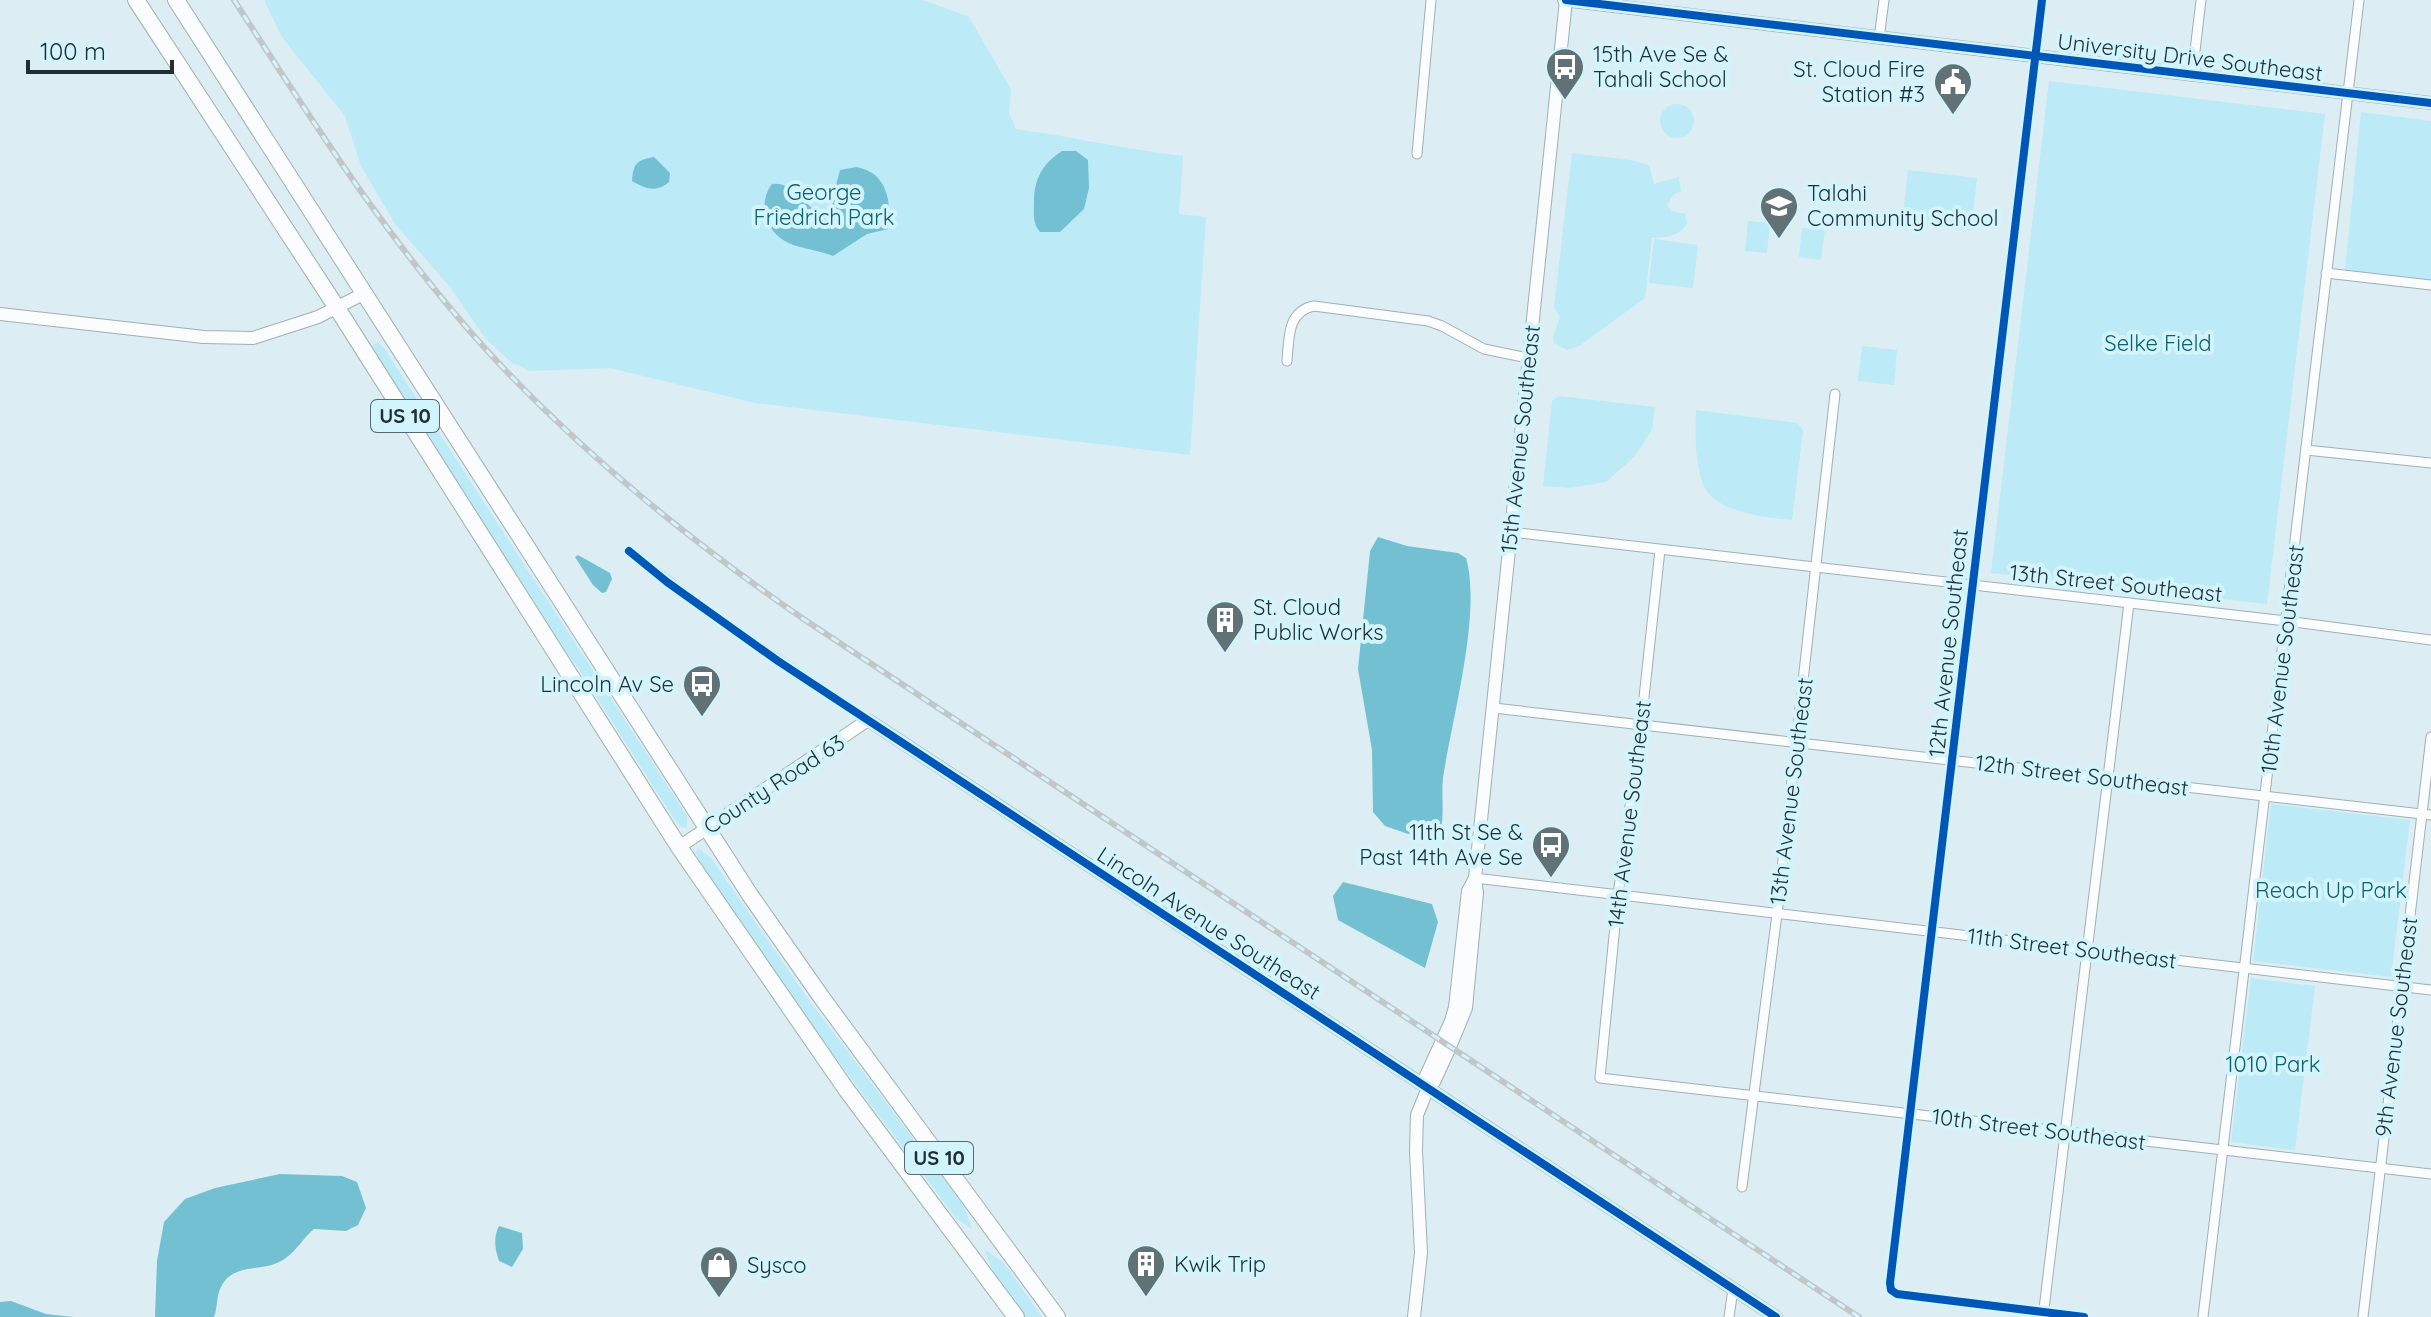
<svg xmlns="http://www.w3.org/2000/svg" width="2431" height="1317" viewBox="0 0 2431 1317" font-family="Quicksand,sans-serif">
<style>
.green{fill:#bceaf6}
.water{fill:#74c0d3}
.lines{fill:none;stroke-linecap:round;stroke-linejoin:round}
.minor-casing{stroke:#a0b0b4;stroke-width:11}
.tertiary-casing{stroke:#a0b0b4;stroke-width:14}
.trunk-casing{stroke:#a0b0b4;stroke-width:18}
.minor{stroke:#fafcfd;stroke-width:9}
.tertiary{stroke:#fafcfd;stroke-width:12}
.trunk{stroke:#fafcfd;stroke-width:16}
.rail-casing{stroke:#c1c6c8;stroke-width:6}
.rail{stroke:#d2f4fd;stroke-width:3;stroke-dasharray:9;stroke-linecap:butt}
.cycleway-casing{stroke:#d2f4fd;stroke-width:13}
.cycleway{stroke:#0057b8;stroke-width:8}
.labels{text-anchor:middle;stroke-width:8;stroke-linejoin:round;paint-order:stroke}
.shield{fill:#d2f4fd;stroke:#556a70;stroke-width:2}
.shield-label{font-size:20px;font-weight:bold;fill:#1f2f34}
.poi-label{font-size:22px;fill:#1f2f34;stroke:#d2f4fd;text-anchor:start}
.street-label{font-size:22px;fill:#1f2f34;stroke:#d2f4fd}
.park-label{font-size:22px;fill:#0c6172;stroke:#d2f4fd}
</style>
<rect width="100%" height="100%" fill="#dceef3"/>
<g class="green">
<path d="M264,0H923L969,17L1011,89L1009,113L1016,129C1072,137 1127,149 1183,156L1179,214L1206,217L1190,455L755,403L610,368L530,371L512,363L485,338L451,288L395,224L361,166L345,116L282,37Z"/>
<path d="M2049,81L2325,114L2267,604L1991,573Z"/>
<circle cx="1677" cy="121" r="17"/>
<path d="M2361,112L2431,121V281L2345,270Z"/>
<path d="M1572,153L1630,160L1649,165L1654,184L1679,177L1681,191L1674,194L1667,205L1671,211L1685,214L1687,224C1678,237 1667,237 1652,238L1645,298L1579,346L1567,350L1554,343L1553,337L1560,317L1554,307Z"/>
<path d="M1908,170L1977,178L1971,231L1902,223Z"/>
<path d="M1748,221L1770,223L1767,253L1745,251Z"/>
<path d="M1802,228L1825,230L1821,260L1799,257Z"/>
<path d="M1654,239L1698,245L1693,288L1649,283Z"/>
<path d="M377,342L384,348L687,816V829L679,825L669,811L580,671L534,607L375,353L372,346Z"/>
<path d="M1862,346L1897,350L1894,385L1858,381Z"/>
<path d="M1559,396L1655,407L1652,429L1635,456L1606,482L1570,488L1543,486L1552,401Z"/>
<path d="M1696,410L1797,423L1803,430L1792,520C1770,518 1726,513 1710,495C1694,478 1695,432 1696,410Z"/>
<path d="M2271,804L2410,820L2391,977L2253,961Z"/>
<path d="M698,848L711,858L808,999L964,1206L972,1229L957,1219L798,1008L701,867L696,852Z"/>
<path d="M2251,978L2315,986L2295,1150L2231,1142Z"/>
<path d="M987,1251L1003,1262L1042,1317H1025L996,1278L985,1252Z"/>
</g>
<g class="water">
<path d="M1062,151H1076L1088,160L1089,188L1084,209L1060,232H1040C1032,223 1034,212 1034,201C1034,179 1043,163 1062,151Z"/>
<path d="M654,157L670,173L669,182C656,193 646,189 632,181C633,163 637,160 654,157Z"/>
<path d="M856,167C887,172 892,201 888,229L867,234L833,256C809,246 774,250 766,215C763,204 765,193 772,184C790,181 803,202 817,212L830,208L840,170Z"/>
<path d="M1378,537L1407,546L1458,553L1466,558C1482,613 1452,718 1443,778C1441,797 1445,815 1440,833L1420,838L1385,826L1373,812L1372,750L1358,669L1370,551Z"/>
<path d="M578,555L610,573L612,579L606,592L602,593L593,585L575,557Z"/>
<path d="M1343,882L1432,904L1438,922L1425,968L1338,920L1333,896Z"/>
<path d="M280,1174L342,1176L357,1182L366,1208L358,1225L346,1231L314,1229C301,1240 294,1256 277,1263C258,1271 232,1264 221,1287C216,1296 218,1307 214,1317H155L157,1261L164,1222L185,1199L215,1188Z"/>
<path d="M499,1226L522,1233L523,1249L512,1267L499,1261C495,1250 493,1237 499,1226Z"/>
<path d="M11,1301L46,1314L73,1317H0V1302Z"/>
</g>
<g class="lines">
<defs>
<g id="minor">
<path d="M2042,0L1890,1283L1891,1290L1897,1294L2084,1317"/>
<path d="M1879,39L1884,0"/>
<path d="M2192,76L2201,0"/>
<path d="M1417,154L1431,0"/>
<path d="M2326,273L2431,285"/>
<path d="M1287,361C1289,339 1287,311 1314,306L1428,321L1442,326L1484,349L1528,358"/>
<path d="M2306,450L2431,463"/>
<path d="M1511,532L2286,621L2431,640"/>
<path d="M1660,550L1641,725L1618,895L1600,1078L2431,1174"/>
<path d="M629,551L716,618L868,720"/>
<path d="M1494,708L2431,815"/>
<path d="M1475,878L2431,990"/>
<path d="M1742,1187L1777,914L1835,394"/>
<path d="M1729,1317L1733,1289"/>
<path d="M2043,1317L2129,603"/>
<path d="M2203,1317L2359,0"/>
<path d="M2363,1317L2431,737"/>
</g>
<g id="tertiary">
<path d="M1564,0L2431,103"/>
<path d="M0,314L204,337L253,338L318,317L365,293"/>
<path d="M679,847L868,720L1776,1317"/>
<path d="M1428,1088L1425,1078L1451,1021L1455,1007L1468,891L1475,878"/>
<path d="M1414,1317L1421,1253L1416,1151L1417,1115L1428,1088L1434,1082L1450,1047L1466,1008L1477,893L1475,878L1566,0"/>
</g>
<g id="trunk">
<path d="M136,0L337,308L679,847L846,1089L1016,1317"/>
<path d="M176,0L750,895L822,998L1057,1317"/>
</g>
</defs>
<use href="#minor" class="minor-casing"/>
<use href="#tertiary" class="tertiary-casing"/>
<use href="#trunk" class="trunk-casing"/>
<use href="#minor" class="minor"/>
<use href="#tertiary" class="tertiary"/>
<use href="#trunk" class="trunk"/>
<defs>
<path id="rail" d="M234,0C318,130 402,263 510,375C600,468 701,549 808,622L1859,1317"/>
</defs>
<use href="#rail" class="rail-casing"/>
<use href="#rail" class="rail"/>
<defs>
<g id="cycleway">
<path d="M1566,0L2431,103"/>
<path d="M2042,0L1890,1283L1891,1290L1897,1294L2084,1317"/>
<path d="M629,551L667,582L778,661L1776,1317"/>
</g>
</defs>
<use href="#cycleway" class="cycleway-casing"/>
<use href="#cycleway" class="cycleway"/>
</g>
<defs>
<symbol id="bus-pin" viewBox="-11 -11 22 30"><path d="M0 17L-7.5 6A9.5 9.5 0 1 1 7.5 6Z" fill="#617277" stroke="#d2f4fd"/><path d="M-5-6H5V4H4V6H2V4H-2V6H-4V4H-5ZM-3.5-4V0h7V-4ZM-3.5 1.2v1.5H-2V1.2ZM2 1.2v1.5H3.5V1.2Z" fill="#fff"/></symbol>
<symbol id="civic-pin" viewBox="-11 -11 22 30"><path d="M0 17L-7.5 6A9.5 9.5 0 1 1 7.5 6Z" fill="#617277" stroke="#d2f4fd"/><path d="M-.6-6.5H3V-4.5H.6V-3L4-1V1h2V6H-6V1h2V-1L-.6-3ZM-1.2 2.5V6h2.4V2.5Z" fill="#fff"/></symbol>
<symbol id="school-pin" viewBox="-11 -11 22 30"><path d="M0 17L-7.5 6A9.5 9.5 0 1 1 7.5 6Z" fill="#617277" stroke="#d2f4fd"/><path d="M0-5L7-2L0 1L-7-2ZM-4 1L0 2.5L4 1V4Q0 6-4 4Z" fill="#fff"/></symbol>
<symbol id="building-pin" viewBox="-11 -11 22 30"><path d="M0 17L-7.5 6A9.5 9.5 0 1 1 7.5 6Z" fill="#617277" stroke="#d2f4fd"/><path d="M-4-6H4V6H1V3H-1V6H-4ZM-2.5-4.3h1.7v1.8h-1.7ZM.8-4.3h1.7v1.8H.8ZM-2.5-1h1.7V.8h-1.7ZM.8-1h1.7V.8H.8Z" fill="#fff"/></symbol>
<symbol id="shop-pin" viewBox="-11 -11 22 30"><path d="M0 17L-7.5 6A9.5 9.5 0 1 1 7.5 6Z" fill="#617277" stroke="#d2f4fd"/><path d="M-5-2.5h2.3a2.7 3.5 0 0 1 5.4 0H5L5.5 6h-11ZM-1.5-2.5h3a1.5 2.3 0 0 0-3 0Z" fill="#fff"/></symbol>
</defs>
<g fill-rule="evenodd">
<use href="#bus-pin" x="1543" y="45" width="44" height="60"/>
<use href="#civic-pin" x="1931" y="60" width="44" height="60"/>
<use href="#school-pin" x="1757" y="184" width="44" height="60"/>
<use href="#building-pin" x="1203" y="598" width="44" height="60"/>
<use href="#bus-pin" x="680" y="662" width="44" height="60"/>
<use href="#bus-pin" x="1529" y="823" width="44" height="60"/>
<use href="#building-pin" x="1124" y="1242" width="44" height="60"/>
<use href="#shop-pin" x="697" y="1243" width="44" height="60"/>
</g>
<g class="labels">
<g class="shield">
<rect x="371" y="400" width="68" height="32" rx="6"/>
<rect x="905" y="1142" width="68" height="32" rx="6"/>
</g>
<g class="shield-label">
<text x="405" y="423">US 10</text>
<text x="939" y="1165">US 10</text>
</g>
<g class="poi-label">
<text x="1593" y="62">15th Ave Se &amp;<tspan x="1593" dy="25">Tahali School</tspan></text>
<text x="1925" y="77" text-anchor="end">St. Cloud Fire<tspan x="1925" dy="25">Station #3</tspan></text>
<text x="1807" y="201">Talahi<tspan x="1807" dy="25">Community School</tspan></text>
<text x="1253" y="615">St. Cloud<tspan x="1253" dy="25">Public Works</tspan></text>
<text x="674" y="692" text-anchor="end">Lincoln Av Se</text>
<text x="1523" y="840" text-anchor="end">11th St Se &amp;<tspan x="1523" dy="25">Past 14th Ave Se</tspan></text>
<text x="1174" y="1272">Kwik Trip</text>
<text x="747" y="1273">Sysco</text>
</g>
<g class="street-label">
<text transform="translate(2190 57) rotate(7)" y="8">University Drive Southeast</text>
<text transform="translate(1520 439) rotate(-84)" y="8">15th Avenue Southeast</text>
<text transform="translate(2116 583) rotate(6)" y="8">13th Street Southeast</text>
<text transform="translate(1948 643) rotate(-84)" y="8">12th Avenue Southeast</text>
<text transform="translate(2282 659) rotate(-83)" y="8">10th Avenue Southeast</text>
<text transform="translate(2082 775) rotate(7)" y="8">12th Street Southeast</text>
<text transform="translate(774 784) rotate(-33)" y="8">County Road 63</text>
<text transform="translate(1791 791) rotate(-83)" y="8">13th Avenue Southeast</text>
<text transform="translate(1629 814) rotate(-83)" y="8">14th Avenue Southeast</text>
<text transform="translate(1209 923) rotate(33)" y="8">Lincoln Avenue Southeast</text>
<text transform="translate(2072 948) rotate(7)" y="8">11th Street Southeast</text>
<text transform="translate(2396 1027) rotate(-83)" y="8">9th Avenue Southeast</text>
<text transform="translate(2039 1129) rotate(7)" y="8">10th Street Southeast</text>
</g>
<g class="park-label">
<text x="824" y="200">George<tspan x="824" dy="25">Friedrich Park</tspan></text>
<text x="2158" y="351">Selke Field</text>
<text x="2331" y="898">Reach Up Park</text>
<text x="2273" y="1072">1010 Park</text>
</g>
</g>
<path d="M28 60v12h144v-12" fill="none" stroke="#1f2f34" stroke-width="4"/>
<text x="40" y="60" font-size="24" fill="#1f2f34" stroke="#d2f4fd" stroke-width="6" paint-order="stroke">100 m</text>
</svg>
